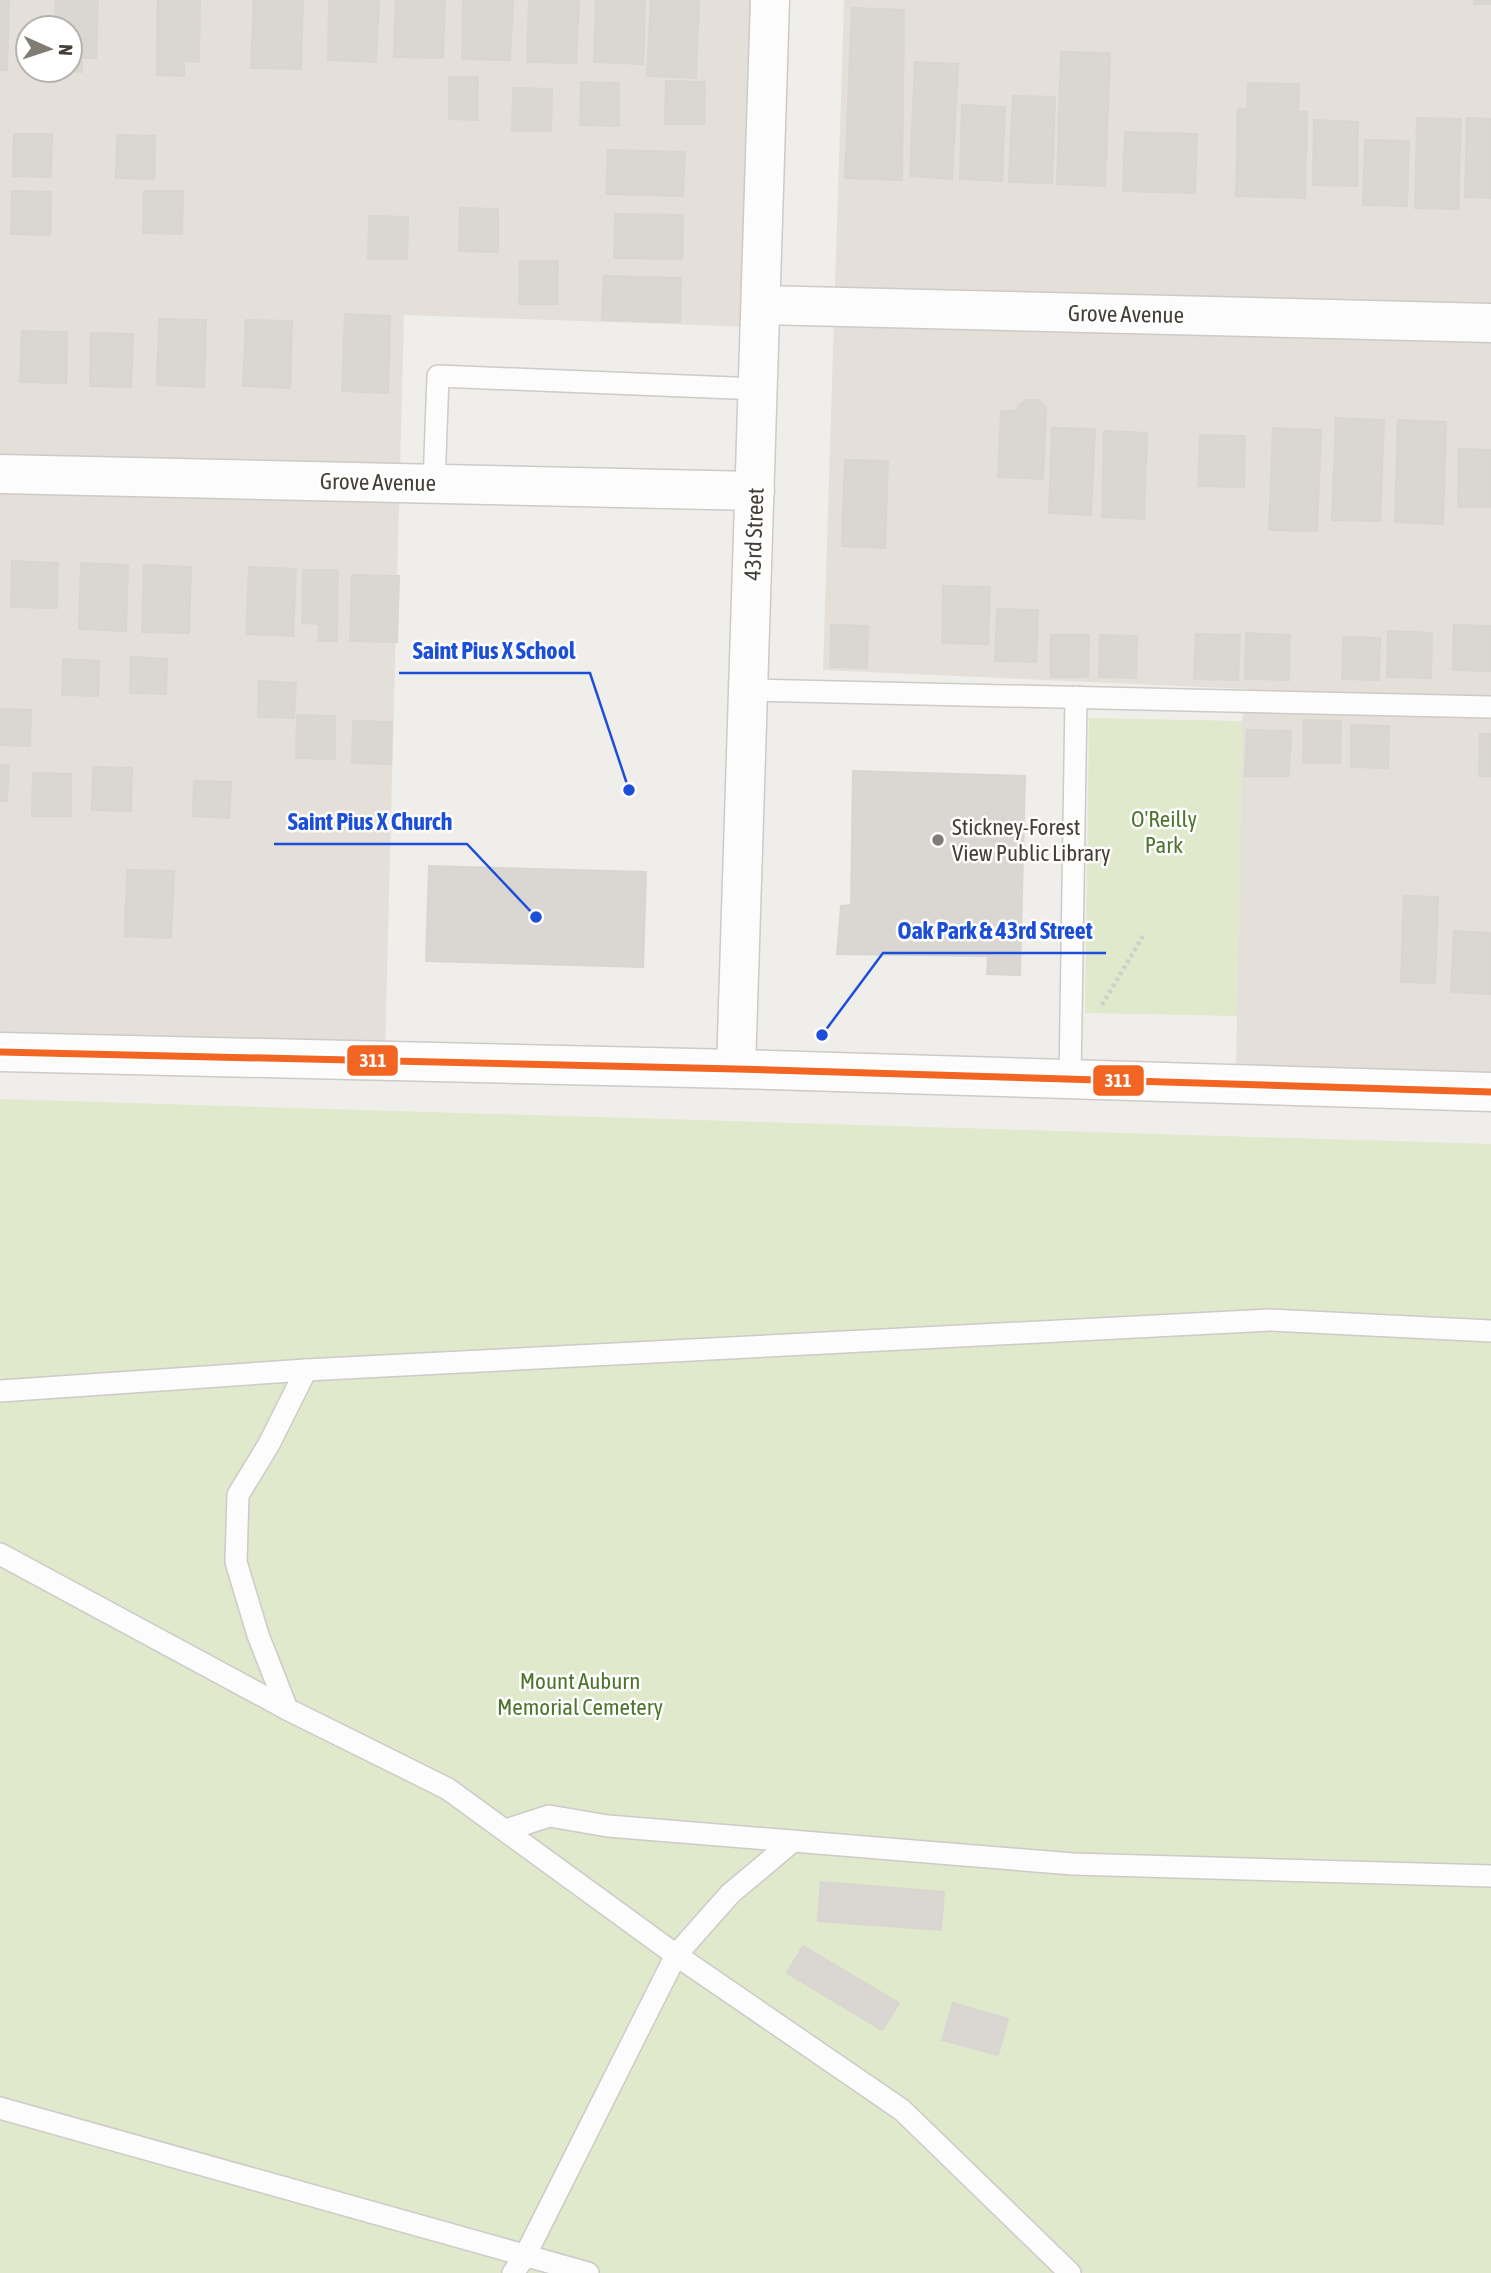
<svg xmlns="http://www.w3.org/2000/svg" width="1491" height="2273" viewBox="0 0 1491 2273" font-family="'Asap Condensed',sans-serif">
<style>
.residential{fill:#e4dfd9;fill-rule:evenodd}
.green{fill:#e0e9cc}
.building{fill:#dad7d3;stroke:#d9d5d1;stroke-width:2}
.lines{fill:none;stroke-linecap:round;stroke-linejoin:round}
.service-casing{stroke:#cdcac7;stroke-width:24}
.minor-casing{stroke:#cdcac7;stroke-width:41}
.path{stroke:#d1cecb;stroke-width:4.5;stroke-dasharray:3.5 3.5;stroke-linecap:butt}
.service{stroke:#fdfcfc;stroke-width:21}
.minor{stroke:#fdfcfc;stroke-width:38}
.bus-1-casing{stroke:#fff;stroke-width:12}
.bus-1{stroke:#f26522;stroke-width:7}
.poi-dot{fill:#827c76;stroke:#fff;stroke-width:2.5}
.labels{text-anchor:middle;stroke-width:5;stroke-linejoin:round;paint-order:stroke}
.street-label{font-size:23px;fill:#463f37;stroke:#fff}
.park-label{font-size:23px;fill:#4e752d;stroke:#fff}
.poi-label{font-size:23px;fill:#463f37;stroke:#fff;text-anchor:start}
.leader{fill:none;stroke:#1d4ed8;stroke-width:2.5}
.callout-dot{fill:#1d4ed8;stroke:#fff;stroke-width:2.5}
.callout-label{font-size:24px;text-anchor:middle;font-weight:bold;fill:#1d4ed8;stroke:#fff;stroke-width:5;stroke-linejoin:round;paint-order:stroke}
.line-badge{stroke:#fff;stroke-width:2.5}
.badge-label{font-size:19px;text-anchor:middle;font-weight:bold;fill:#fff}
</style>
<rect width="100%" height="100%" fill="#f0eeeb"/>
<g class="residential">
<path d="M0,0H762L753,327L404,315L385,1050L0,1040ZM28,28H70V70H28Z"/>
<path d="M844,0H1491V1076L1236,1069L1242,721L1248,689L823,670Z"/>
</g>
<g class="green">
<path d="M1089,718L1242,721L1237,1016L1085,1013Z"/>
<path d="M0,1099L1491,1144V2273H0Z"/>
</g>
<g class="building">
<path d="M0,0H9L7,70H0Z"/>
<path d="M56,0H98L96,58H82V72L54,71L70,70V28H55Z"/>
<path d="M158,0H200L199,62L184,61V76L157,75Z"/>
<path d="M254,0H303L301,69L251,68Z"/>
<path d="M329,0H379L376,62L328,60Z"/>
<path d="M396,0H445L443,58L394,57Z"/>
<path d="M463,0H513L510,60L462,59Z"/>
<path d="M529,0H579L576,63L527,62Z"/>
<path d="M596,0H645L643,64L594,62Z"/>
<path d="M651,0H699L696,78L647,76Z"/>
<rect x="1474" y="0" width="17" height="4"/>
<path d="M852,8L904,10L902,180L845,178Z"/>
<path d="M1061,52L1110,53L1105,186L1057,184Z"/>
<path d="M915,62L958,64L952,179L910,176Z"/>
<path d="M449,77H478L477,120L449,119Z"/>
<path d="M666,81L705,82L704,124H665Z"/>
<path d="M581,82L619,83V126L580,125Z"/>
<path d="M1248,83L1299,84L1298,112H1307L1305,198L1236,196L1238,109H1247Z"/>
<path d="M513,88L552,89L551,131H512Z"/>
<path d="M1013,96L1055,97L1052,183L1009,182Z"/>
<path d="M962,105L1005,107L1002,181L960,179Z"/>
<path d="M1417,118L1461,119L1458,209L1415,208Z"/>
<path d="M1467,118L1491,119V198L1465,197Z"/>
<path d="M1314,120L1358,122L1357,186L1313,185Z"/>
<path d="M1125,132L1197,134L1195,193L1123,191Z"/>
<path d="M14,134H52L51,177L13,176Z"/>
<path d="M117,135L155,136L154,179L116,178Z"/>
<path d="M1365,140L1409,141L1407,206L1363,205Z"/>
<path d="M608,150L685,152L683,196L606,194Z"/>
<path d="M12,191L51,192L50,235L11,234Z"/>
<path d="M144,191H183L182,234L143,233Z"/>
<path d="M460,208L498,209V252L459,251Z"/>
<path d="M615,214L683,215L682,259L614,258Z"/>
<path d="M369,216L408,217L407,259H368Z"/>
<path d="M520,261H558L557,304H519Z"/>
<path d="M604,276L681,278L680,322L602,320Z"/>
<path d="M345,314L390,316L388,393L342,391Z"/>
<path d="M159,319L206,320L204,387L157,385Z"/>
<path d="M246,320L292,321L290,388L243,386Z"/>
<path d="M22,331L67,332L66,383L20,382Z"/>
<path d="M91,333L133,334L131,387L90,386Z"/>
<path d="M1026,400H1038L1046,408L1043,479L998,477L1001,411H1018V406Z"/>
<path d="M1336,418L1384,420L1380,521L1332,520Z"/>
<path d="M1398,420L1446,422L1443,524L1395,522Z"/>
<path d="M1052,428L1095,429L1091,515L1049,513Z"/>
<path d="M1273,428L1321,430L1317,531L1269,530Z"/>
<path d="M1104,431L1147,433L1144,519L1102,517Z"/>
<path d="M1200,435L1245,436L1244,487L1198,486Z"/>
<path d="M1459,449L1491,450V507H1458Z"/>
<path d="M845,460L888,461L885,548L842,546Z"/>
<path d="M12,561L58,563L57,608L11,607Z"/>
<path d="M81,563L128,565L126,631L79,629Z"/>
<path d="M144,565L191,567L189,633L142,632Z"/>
<path d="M249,567L296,569L293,636L246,634Z"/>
<path d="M303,570H338L337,641H318L319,624L302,623Z"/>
<path d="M352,575L399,576L397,642L350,641Z"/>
<path d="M943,586L990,587L988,644L942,643Z"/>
<path d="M997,609L1038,610L1036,662L995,661Z"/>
<path d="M831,625L868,626L867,668L830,667Z"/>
<path d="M1454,625L1491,626V671L1453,670Z"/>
<path d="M1388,631L1432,633L1431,678L1387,677Z"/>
<path d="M1246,633L1290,635L1289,680L1245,679Z"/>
<path d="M1196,634L1240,635L1238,680L1194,679Z"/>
<path d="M1051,635H1089L1088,677H1051Z"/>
<path d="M1100,635L1137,636L1136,678L1099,677Z"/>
<path d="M1343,637L1380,638L1379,680L1342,679Z"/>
<path d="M131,657L167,659L166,694L130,693Z"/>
<path d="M63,659L99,661L98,696L62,695Z"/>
<path d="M259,681L296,683L294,718L258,717Z"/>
<path d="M0,709L31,710L30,746L0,745Z"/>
<path d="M297,715L335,716V759L296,758Z"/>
<path d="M1304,720L1341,721L1340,763H1303Z"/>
<path d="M353,721L392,722L391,764L352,763Z"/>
<path d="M1351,725L1389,726L1388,768L1351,767Z"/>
<path d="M1247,730L1291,731L1289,776H1245Z"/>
<path d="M1480,734H1491V776H1479Z"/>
<path d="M0,765L9,766L7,801H0Z"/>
<path d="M93,767L132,768L131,811L92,810Z"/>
<path d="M853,771L1025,776L1020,975L987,974L988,956L837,954L841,906L851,905Z"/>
<path d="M33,773L71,774V816H32Z"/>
<path d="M194,781L231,782L229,818L193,816Z"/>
<path d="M429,866L646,872L643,967L426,961Z"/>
<path d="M127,870L174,871L171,938L125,936Z"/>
<path d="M1404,896L1438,897L1435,983L1401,982Z"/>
<path d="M1454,931L1491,933V994L1451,992Z"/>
<path d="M821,1882L944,1892L941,1930L818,1921Z"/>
<path d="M803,1946L899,2003L882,2030L787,1973Z"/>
<path d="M953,2003L1008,2019L998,2055L942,2040Z"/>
</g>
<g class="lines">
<defs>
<g id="service">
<path d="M434,484L438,376L758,389"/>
<path d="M749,690L1491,707"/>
<path d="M1070,1079L1076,697"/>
<path d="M0,1391L306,1370L1270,1320L1491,1331"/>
<path d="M0,1554L287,1709L448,1789L676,1955L902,2110L1070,2273"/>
<path d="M287,1709L258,1635L236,1562L238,1495L269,1444L306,1370"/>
<path d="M506,1830L549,1816L608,1826L1073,1864L1491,1876"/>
<path d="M0,2108L588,2273"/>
<path d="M513,2273L525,2256L676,1955L730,1894L793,1841"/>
</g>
<g id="minor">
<path d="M761,305L1491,323"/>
<path d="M0,474L755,491"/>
<path d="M0,1052L736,1069L1491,1092"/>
<path d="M736,1069L770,0"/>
</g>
</defs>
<use href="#service" class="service-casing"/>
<use href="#minor" class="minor-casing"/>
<path class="path" d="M1102,1005L1143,936"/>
<use href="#service" class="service"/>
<use href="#minor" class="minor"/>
<defs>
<path id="bus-1" d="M0,1052L736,1069L1491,1092"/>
</defs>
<use href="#bus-1" class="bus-1-casing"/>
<use href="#bus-1" class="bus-1"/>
</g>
<circle class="poi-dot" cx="938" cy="840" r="7"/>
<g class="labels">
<g class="street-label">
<text transform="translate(1126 314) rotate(1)" y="8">Grove Avenue</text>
<text transform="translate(378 482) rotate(1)" y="8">Grove Avenue</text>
<text transform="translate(754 534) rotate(-88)" y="8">43rd Street</text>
</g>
<g class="park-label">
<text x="1164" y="827">O'Reilly<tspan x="1164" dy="26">Park</tspan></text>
<text x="580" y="1689">Mount Auburn<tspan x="580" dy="26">Memorial Cemetery</tspan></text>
</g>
<g class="poi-label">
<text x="952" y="835">Stickney-Forest<tspan x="952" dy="26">View Public Library</tspan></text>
</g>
</g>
<path class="leader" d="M629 790L590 673H399M536 917L467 844H274M822 1035L883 953H1106"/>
<g class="callout-dot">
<circle cx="629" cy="790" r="7"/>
<circle cx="536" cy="917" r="7"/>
<circle cx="822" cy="1035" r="7"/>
</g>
<g class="callout-label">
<text x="494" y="659">Saint Pius X School</text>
<text x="370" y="830">Saint Pius X Church</text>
<text x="995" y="939">Oak Park &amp; 43rd Street</text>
</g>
<g class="line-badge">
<rect x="346" y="1044" width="53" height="33" rx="7" fill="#f26522"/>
<rect x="1092" y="1064" width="53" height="33" rx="7" fill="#f26522"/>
</g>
<g class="badge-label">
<text x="373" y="1067">311</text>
<text x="1118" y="1087">311</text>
</g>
<g transform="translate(49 49) rotate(93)"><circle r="33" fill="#ffffff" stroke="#b5b2af" stroke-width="2"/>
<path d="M0-5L12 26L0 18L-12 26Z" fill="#827c76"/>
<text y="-10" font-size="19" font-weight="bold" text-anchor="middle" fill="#463f37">N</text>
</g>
</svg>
